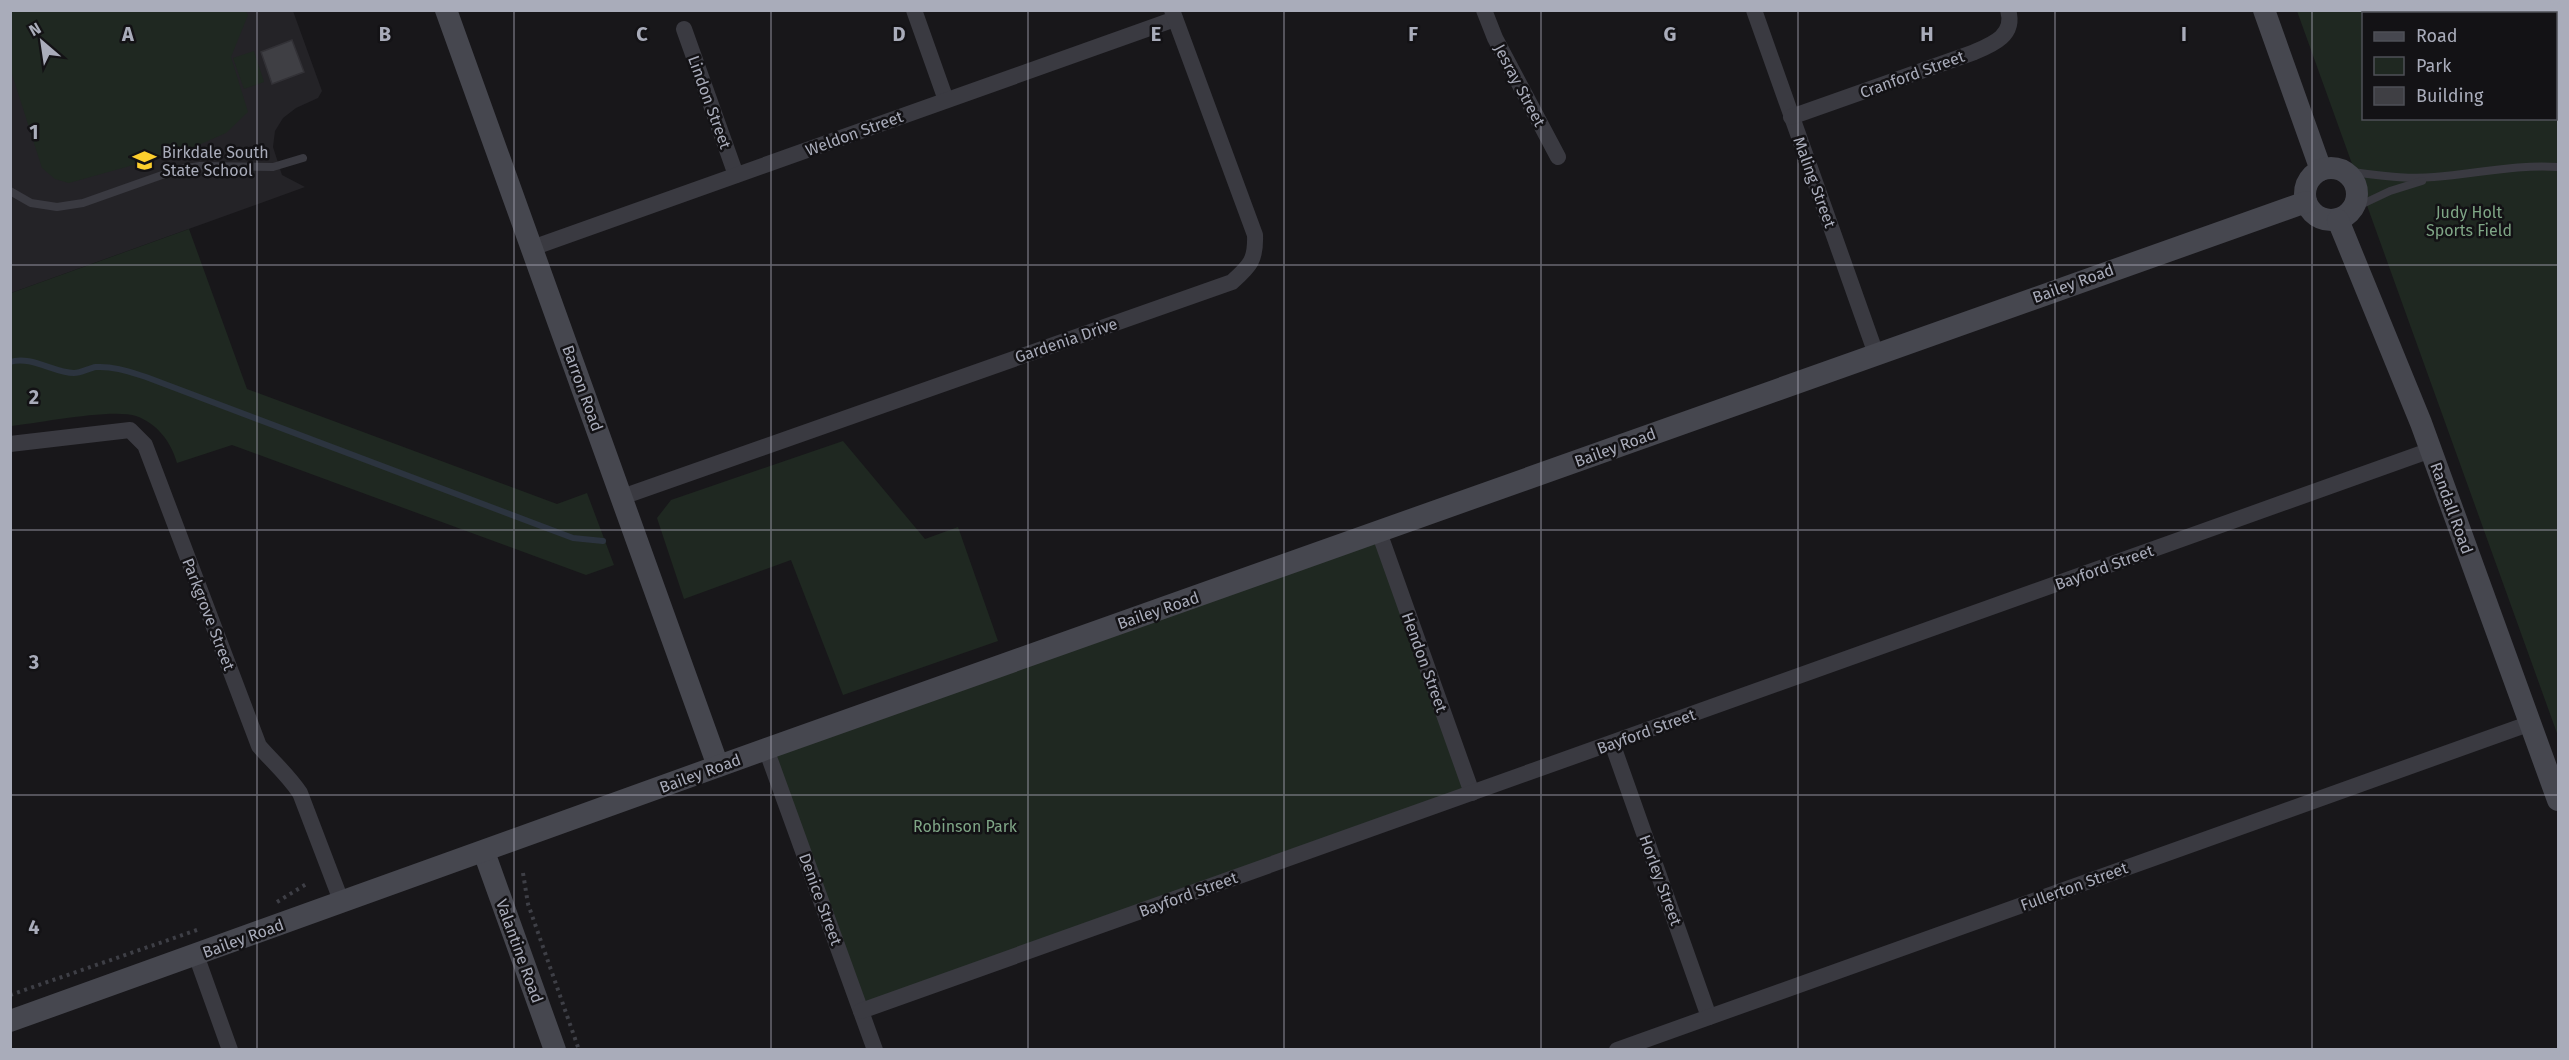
<svg xmlns="http://www.w3.org/2000/svg" width="2569" height="1060" viewBox="0 0 2569 1060" font-family="'Fira Sans',sans-serif">
<style>
.built{fill:#242327}
.green{fill:#1f2821;fill-rule:evenodd}
.lines{fill:none;stroke-linecap:round;stroke-linejoin:round}
.stream{stroke:#2c343f;stroke-width:6}
.building{fill:#3f3f44;stroke:#323136;stroke-width:1.5}
.path{stroke:#3e3f46;stroke-width:4;stroke-dasharray:3 4.5;stroke-linecap:butt}
.lane{stroke:#3a3a41;stroke-width:8}
.street{stroke:#3a3a41;stroke-width:16}
.secondary{stroke:#46474f;stroke-width:22}
.grid{fill:none;stroke:#a9acba;stroke-width:1.5;stroke-opacity:0.55}
.labels{text-anchor:middle;stroke-width:5;stroke-linejoin:round;paint-order:stroke}
.street-label{font-size:16px;fill:#a9acba;stroke:#131215}
.poi-label{font-size:16px;fill:#a9acba;stroke:#131215;text-anchor:start}
.park-label{font-size:16px;fill:#7fa686;stroke:#131215}
.grid-label{font-size:20px;text-anchor:middle;font-weight:bold;fill:#a9acba;stroke:#131215;stroke-width:5;stroke-linejoin:round;paint-order:stroke}
</style>
<rect width="100%" height="100%" fill="#18171a"/>
<path class="built" d="M11,11H293L322,91L318,98L296,108L283,118L275,131L273,147L282,175L305,187L11,293Z"/>
<g class="green">
<path d="M10,11H246L248,15L231,57L248,112L226,133L187,150L69,183L55,179L42,168L11,71Z"/>
<path d="M2297,11H2558V736ZM2364,14H2556V118H2364Z"/>
<path d="M254,51L264,82L244,89L233,58Z"/>
<path d="M189,229L247,389L557,504L587,493L614,565L586,575L232,445L177,463C171,442 158,424 136,416C113,408 38,423 11,426V293Z"/>
<path d="M843,441L925,539L958,527L998,641L843,695L791,560L684,599L657,518L671,500Z"/>
<path d="M1379,532L1472,793L861,1011L766,749Z"/>
</g>
<g class="lines">
<path class="stream" d="M10,362C31,355 54,373 74,373C81,373 89,368 96,367C114,366 130,372 146,377L573,538L603,541"/>
</g>
<path class="building" d="M292,40L304,72L272,84L261,52Z"/>
<g class="lines">
<g class="path">
<path d="M523,873L528,904L579,1050"/>
<path d="M277,902L308,883"/>
<path d="M10,995L197,930"/>
</g>
<g class="lane">
<path d="M2342,171C2373,174 2403,180 2434,177C2476,174 2516,164 2558,167"/>
<path d="M10,191L31,203L57,207L83,203L179,169L200,166L273,167L303,158"/>
<path d="M2354,208L2390,191L2422,181"/>
</g>
<g class="street">
<path d="M914,10L946,100"/>
<path d="M1484,10L1495,38L1558,157"/>
<path d="M1754,10L1876,354"/>
<path d="M684,29L736,175"/>
<path d="M1791,117L1972,53C1991,45 2016,36 2008,10"/>
<path d="M532,248L1175,19"/>
<path d="M10,444L130,430L145,445L259,746C273,762 288,775 300,793L342,903"/>
<path d="M622,497L1232,282C1250,266 1256,260 1255,235L1172,10"/>
<path d="M1379,532L1472,793"/>
<path d="M1612,743L1709,1017"/>
<path d="M766,749L875,1050"/>
<path d="M196,955L230,1050"/>
<path d="M861,1011L2431,450"/>
<path d="M1617,1050L2531,723"/>
</g>
<g class="secondary">
<path d="M446,10L718,766"/>
<path d="M2264,10L2321,170"/>
<circle cx="2331" cy="194" r="26"/>
<path d="M2338,220L2421,423L2558,800"/>
<path d="M484,852L555,1050"/>
<path d="M10,1021L766,749L2306,202"/>
</g>
</g>
<path class="grid" d="M257,10V1050M514,10V1050M771,10V1050M1028,10V1050M1284,10V1050M1541,10V1050M1798,10V1050M2055,10V1050M2312,10V1050M10,265H2558M10,530H2558M10,795H2558"/>
<defs>
<symbol id="school-bare" viewBox="-9 -9 18 18"><path d="M0-5L7-2L0 1L-7-2ZM-4 1L0 2.5L4 1V4Q0 6-4 4Z" fill="#fcce2d" stroke="#131215" stroke-width="2.5" paint-order="stroke"/></symbol>
</defs>
<g fill-rule="evenodd">
<use href="#school-bare" x="128" y="144" width="33" height="33"/>
</g>
<g class="labels">
<g class="street-label">
<text transform="translate(1912 74) rotate(-20)" y="6">Cranford Street</text>
<text transform="translate(1520 85) rotate(62)" y="6">Jesray Street</text>
<text transform="translate(710 102) rotate(70)" y="6">Lindon Street</text>
<text transform="translate(854 133) rotate(-20)" y="6">Weldon Street</text>
<text transform="translate(1815 182) rotate(70)" y="6">Maling Street</text>
<text transform="translate(2073 283) rotate(-20)" y="6">Bailey Road</text>
<text transform="translate(1066 340) rotate(-19)" y="6">Gardenia Drive</text>
<text transform="translate(583 388) rotate(70)" y="6">Barron Road</text>
<text transform="translate(1615 447) rotate(-20)" y="6">Bailey Road</text>
<text transform="translate(2452 508) rotate(70)" y="6">Randall Road</text>
<text transform="translate(2104 567) rotate(-20)" y="6">Bayford Street</text>
<text transform="translate(1158 610) rotate(-19)" y="6">Bailey Road</text>
<text transform="translate(209 614) rotate(69)" y="6">Parkgrove Street</text>
<text transform="translate(1425 662) rotate(70)" y="6">Hendon Street</text>
<text transform="translate(1646 731) rotate(-20)" y="6">Bayford Street</text>
<text transform="translate(700 773) rotate(-20)" y="6">Bailey Road</text>
<text transform="translate(1661 880) rotate(70)" y="6">Horley Street</text>
<text transform="translate(2074 886) rotate(-20)" y="6">Fullerton Street</text>
<text transform="translate(1188 894) rotate(-20)" y="6">Bayford Street</text>
<text transform="translate(821 899) rotate(70)" y="6">Denice Street</text>
<text transform="translate(243 938) rotate(-20)" y="6">Bailey Road</text>
<text transform="translate(520 951) rotate(70)" y="6">Valantine Road</text>
</g>
<g class="poi-label">
<text x="162" y="158">Birkdale South<tspan x="162" dy="18">State School</tspan></text>
</g>
<g class="park-label">
<text x="2469" y="218">Judy Holt<tspan x="2469" dy="18">Sports Field</tspan></text>
<text x="965" y="832">Robinson Park</text>
</g>
</g>
<g class="grid-label">
<text x="128" y="41">A</text>
<text x="385" y="41">B</text>
<text x="642" y="41">C</text>
<text x="899" y="41">D</text>
<text x="1156" y="41">E</text>
<text x="1413" y="41">F</text>
<text x="1670" y="41">G</text>
<text x="1927" y="41">H</text>
<text x="2184" y="41">I</text>
<text x="34" y="139">1</text>
<text x="34" y="404">2</text>
<text x="34" y="669">3</text>
<text x="34" y="934">4</text>
</g>
<rect width="2569" height="1060" fill="none" stroke="#a9acba" stroke-width="24"/>
<rect x="2362" y="12" width="195" height="108" fill="#131215" stroke="#4f5057" stroke-width="1.5"/>
<rect x="2374" y="32" width="30" height="9" fill="#46474f" stroke="#4f5057" stroke-width="1.5"/>
<text x="2416" y="42" font-size="18" fill="#a9acba">Road</text>
<rect x="2374" y="57" width="30" height="18" fill="#1f2821" stroke="#4f5057" stroke-width="1.5"/>
<text x="2416" y="72" font-size="18" fill="#a9acba">Park</text>
<rect x="2374" y="87" width="30" height="18" fill="#3f3f44" stroke="#4f5057" stroke-width="1.5"/>
<text x="2416" y="102" font-size="18" fill="#a9acba">Building</text>
<g transform="translate(42 42) rotate(331)" stroke="#131215" stroke-width="4.5" paint-order="stroke">
<path d="M0-4.5L10 22L0 15L-10 22Z" fill="#a9acba"/>
<text y="-9" font-size="16" font-weight="bold" text-anchor="middle" fill="#a9acba">N</text>
</g>
</svg>
